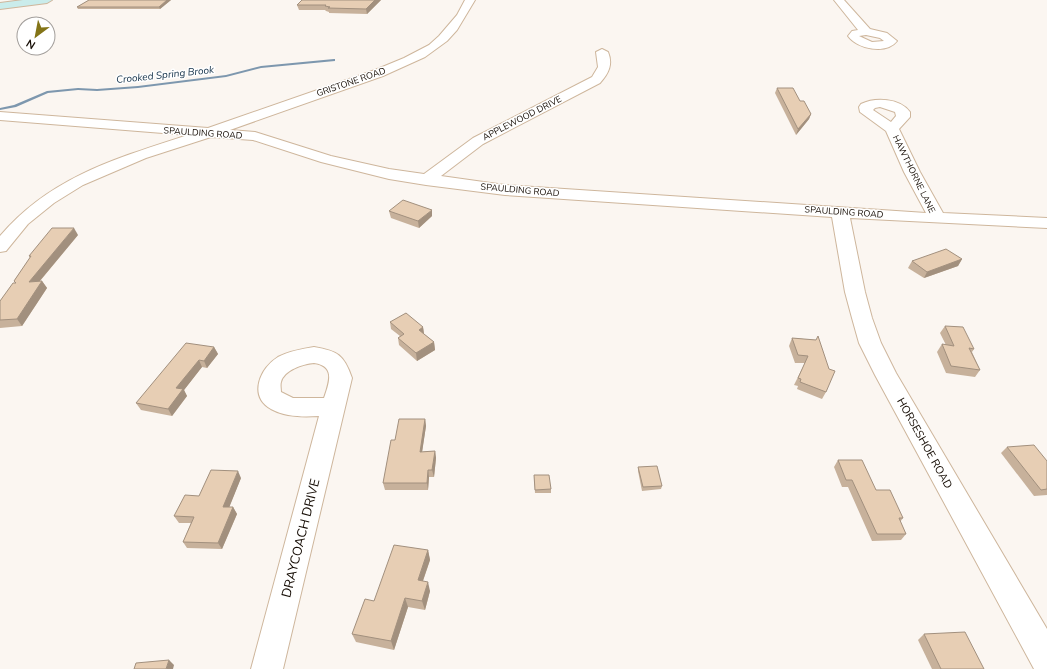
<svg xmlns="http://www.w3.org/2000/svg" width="1047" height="669" viewBox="0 0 1047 669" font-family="'Nunito Sans',sans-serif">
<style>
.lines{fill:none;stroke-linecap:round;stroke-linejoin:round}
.stream{fill:#7d97ae;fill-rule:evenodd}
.minor-casing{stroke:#ceb69c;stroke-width:2}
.secondary-casing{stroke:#ceb69c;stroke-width:2}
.minor{fill:#fff;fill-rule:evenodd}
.secondary{fill:#caeceb;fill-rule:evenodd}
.wall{fill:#c7b19b}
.shaded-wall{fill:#a2907e}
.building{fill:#e7ceb4;stroke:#a2907e}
.labels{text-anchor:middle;stroke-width:3;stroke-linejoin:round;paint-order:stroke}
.far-street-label{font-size:9px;fill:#160d05;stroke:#fff}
.far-water-label{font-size:10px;font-style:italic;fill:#112f47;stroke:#fff}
.street-label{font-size:11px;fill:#160d05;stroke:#fff}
.near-street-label{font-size:13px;fill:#160d05;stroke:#fff}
</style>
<rect width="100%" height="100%" fill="#fbf6f1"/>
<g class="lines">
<path class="stream" d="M334,59H335V61L261,68L226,77L138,88L97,91L78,90L48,93L16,107L0,110V108L14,105L47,91L78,88L97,89L138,86L226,75L261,66Z"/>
<defs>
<g id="minor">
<path d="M465,0H475L457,30L447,41L425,57L383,76L230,130L255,132L331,156L389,169L424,174L473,138L592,77L598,67L596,52L602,49L608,52C613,64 609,73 600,83L483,144L441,176L505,185L926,213L904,172L886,131L860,112L859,107L861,104C875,97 900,98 910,112V117L899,129L920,172L943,213L1047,218V228L850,218L865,292L872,318L881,343L896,373L1047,629V669H1034L875,375L859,343L852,318L845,292L832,217L505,195L426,185L389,179L321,162L253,140L211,137L146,158L83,185L54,203L28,224L6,251L0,252V236C50,177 117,158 188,135L0,120V112L208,128L375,70L404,58L429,45L439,36L457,15ZM880,107L895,112L896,116L891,122L873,110L875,108Z"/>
<path d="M834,0H844L870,29L887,33L897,41C886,55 857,49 848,36L852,31L858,30ZM866,35L880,38L884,41L872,42L859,36Z"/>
<path d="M314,347C338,351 344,355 352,378L283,669H251L319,416C303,417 286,417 271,409C248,396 260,368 278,357C289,351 302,349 314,347ZM314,363C336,366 329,383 324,398H293L281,392C281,389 280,385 281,382C284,370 303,364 314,363Z"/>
</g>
<path id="secondary" d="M23,0H52L47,3L0,9V3Z"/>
</defs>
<use href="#minor" class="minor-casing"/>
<use href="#secondary" class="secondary-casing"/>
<use href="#minor" class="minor"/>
<use href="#secondary" class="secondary"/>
</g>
<g class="wall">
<path d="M89,0H171L160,9H78L77,7Z"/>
<path d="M381,0L367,14L329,13V12L326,11L325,10H299L297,5Z"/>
<path d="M777,88L800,101L811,114L809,119L796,135L775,93Z"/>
<path d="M389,211L432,216L419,228L391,218Z"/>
<path d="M78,235L40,281H42L47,288L22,326L0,328V301L15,283L14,281L30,258L29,256Z"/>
<path d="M962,259L958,266L924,278L908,268L912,261Z"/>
<path d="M390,322L423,327L424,334L434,342L435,350L417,361L399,345L398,338L400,336L391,329Z"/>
<path d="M945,326L974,349L972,352L980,370L975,377L946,373L937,352L942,344L946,345L940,333Z"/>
<path d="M792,338L816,340L826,392L822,399L797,389L798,386L794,385L805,363H795L789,346Z"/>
<path d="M214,347L218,354L207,368L202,367L184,390L187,396L172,416L141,410L136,403Z"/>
<path d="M425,419L426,426L422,452L435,451L436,458L434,477H429L428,490H385L383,483L395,440Z"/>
<path d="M1007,447L1047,461V495L1034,496L1001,453Z"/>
<path d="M838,460L876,490L903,518L900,522L906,534L901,540L872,541L848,487H842L834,467Z"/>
<path d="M638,467L662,486L661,489L642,491L638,471Z"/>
<path d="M534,475L551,489V493H535Z"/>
<path d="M241,478L229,507H233L237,514L222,549L187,548L183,542L191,523H179L174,516L199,496Z"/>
<path d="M428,550L430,560L423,581L430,591L425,610L408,607L394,650L356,642L352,634L374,601Z"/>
<path d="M924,634L984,669H932L918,640Z"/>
</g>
<g class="shaded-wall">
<path d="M167,0H171L160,9L159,7Z"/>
<path d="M375,0H381L367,14L366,9Z"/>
<path d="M811,114L809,119L796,135L798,129Z"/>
<path d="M432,210V216L419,228L418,221Z"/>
<path d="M74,228L78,235L33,289L29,282Z"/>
<path d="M962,259L958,266L924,278L927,272Z"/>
<path d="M42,281L47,288L22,326L17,319Z"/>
<path d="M423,327L424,334L419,330Z"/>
<path d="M434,342L435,350L417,361L416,353Z"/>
<path d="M214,347L218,354L207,368L204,361Z"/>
<path d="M199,360L202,367L184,390L187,396L172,416L168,409L176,388Z"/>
<path d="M425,419L426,426L421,459L420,452Z"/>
<path d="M435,451L436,458L434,477L432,470Z"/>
<path d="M428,470L429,477L428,490L427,483Z"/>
<path d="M238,471L241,478L227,513L223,507Z"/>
<path d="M233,507L237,514L222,549L218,543Z"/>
<path d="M428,550L430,560L420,589L418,580Z"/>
<path d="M428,582L430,591L425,610L422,601Z"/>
<path d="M405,598L408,607L394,650L391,641Z"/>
<path d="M169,660L174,665L173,669H166Z"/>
</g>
<g class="building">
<path d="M89,0H167L159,7H77Z"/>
<path d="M302,0H375L366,9L328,8L330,7L325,6L326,5H297Z"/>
<path d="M777,88H793L800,101H804L811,114L798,129Z"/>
<path d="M403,200L432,210L418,221L389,211Z"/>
<path d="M52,228H74L29,282L42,281L17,319L0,320V301L13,283H16L14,281L31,256H29Z"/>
<path d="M946,249L962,259L927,272L912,261Z"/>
<path d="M406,313L423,327L419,330L434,342L416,353L398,338L404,334L390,322Z"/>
<path d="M945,326L963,327L974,349L969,348L980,370L951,366L942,344L954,346Z"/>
<path d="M818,336L829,369L835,371L826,392L800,382L801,379L798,378L808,356L798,355L792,338L816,340Z"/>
<path d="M186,343L214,347L204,361L199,360L176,388L183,389L168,409L136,403Z"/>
<path d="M399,419H425L420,452L435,451L432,470H428L427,483H383L391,440H395Z"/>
<path d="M1034,445L1047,461V489L1041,490L1007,447Z"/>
<path d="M838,460H862L876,490H890L903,518H899L906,534H877L852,480H846Z"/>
<path d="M657,466L662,486L643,487L638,467Z"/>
<path d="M211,470L238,471L223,507H233L218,543L183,542L194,517L174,516L185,495L199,496Z"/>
<path d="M534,475H549L551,489L535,490Z"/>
<path d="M394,545L428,550L418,580L428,582L422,601L405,598L391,641L352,634L365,599L374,601Z"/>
<path d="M965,632L984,669H941L924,634Z"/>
<path d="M169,660L166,669H134L136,663Z"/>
</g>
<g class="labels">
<g class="far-street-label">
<text transform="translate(351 82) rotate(-19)" y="3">GRISTONE ROAD</text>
<text transform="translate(522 118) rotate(-27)" y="3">APPLEWOOD DRIVE</text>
<text transform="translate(203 133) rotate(4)" y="3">SPAULDING ROAD</text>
<text transform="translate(914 174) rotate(64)" y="3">HAWTHORNE LANE</text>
<text transform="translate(520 190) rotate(5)" y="3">SPAULDING ROAD</text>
<text transform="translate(844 212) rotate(4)" y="3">SPAULDING ROAD</text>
</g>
<g class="far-water-label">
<text transform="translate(165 74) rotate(-6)" y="4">Crooked Spring Brook</text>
</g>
<g class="street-label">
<text transform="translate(925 443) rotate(61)" y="4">HORSESHOE ROAD</text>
</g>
<g class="near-street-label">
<text transform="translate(300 538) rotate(-76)" y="5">DRAYCOACH DRIVE</text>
</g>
</g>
<g transform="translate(36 36) rotate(212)"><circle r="19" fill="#ffffff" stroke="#a29e9b"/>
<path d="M0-3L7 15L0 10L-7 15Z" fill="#837417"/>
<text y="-6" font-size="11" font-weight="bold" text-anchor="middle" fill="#160d05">N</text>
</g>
</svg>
